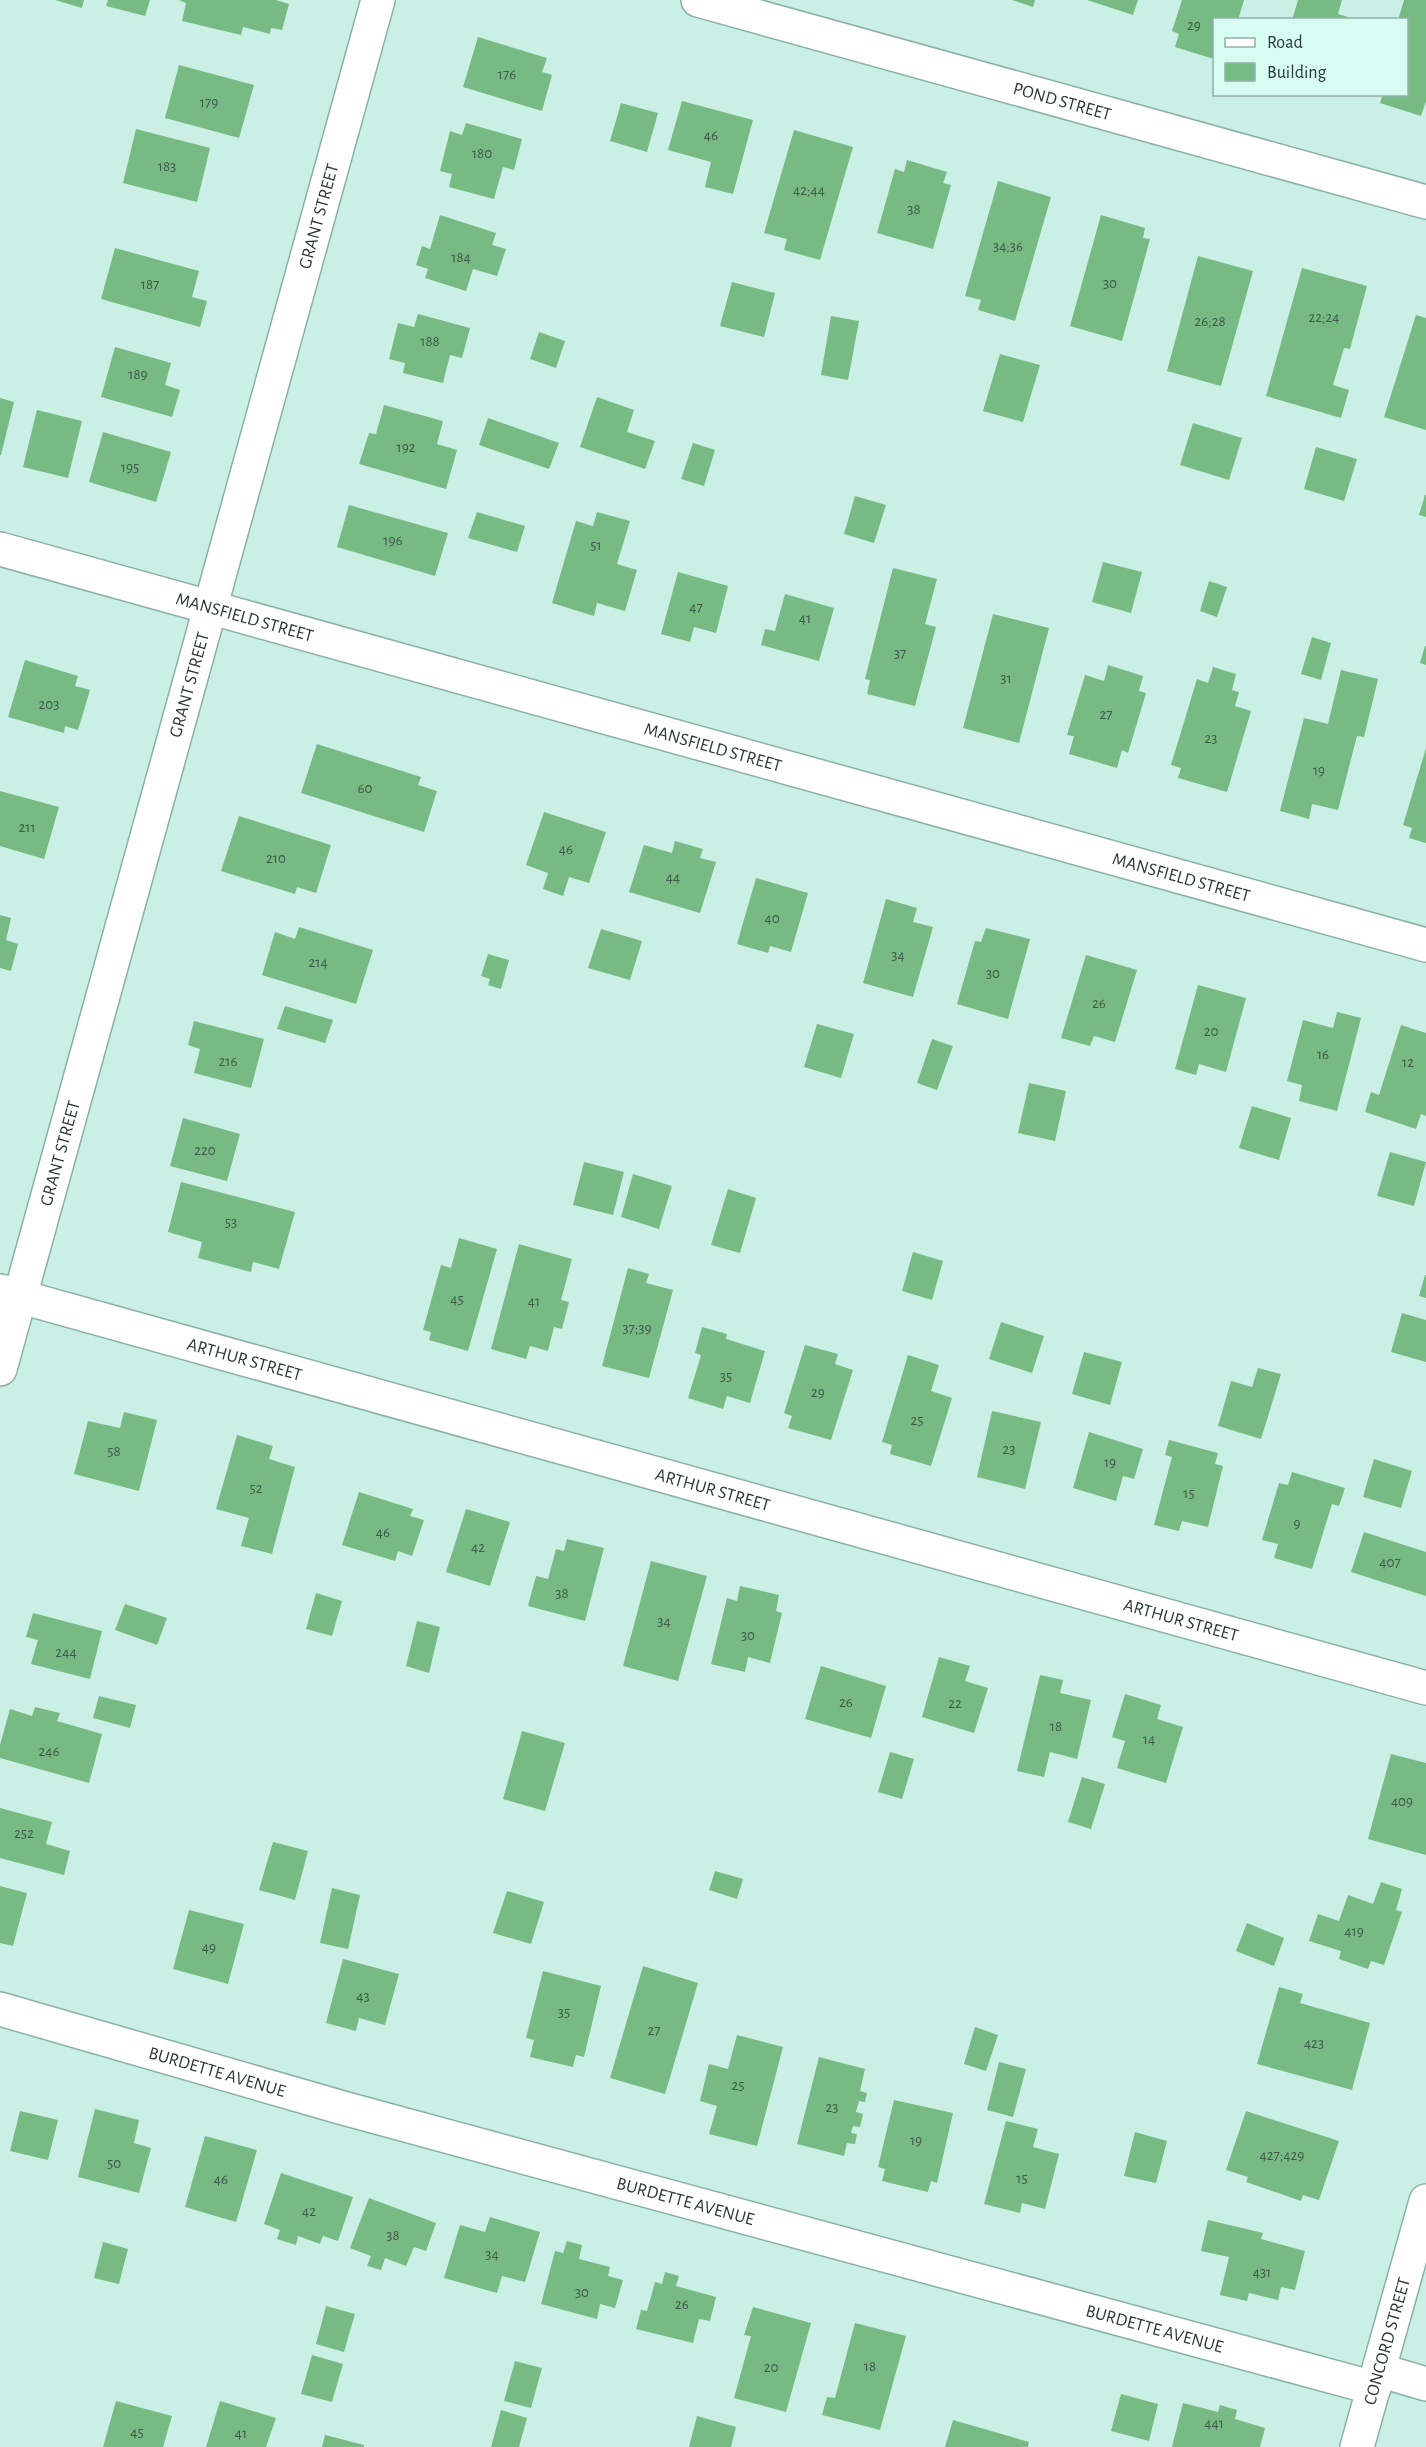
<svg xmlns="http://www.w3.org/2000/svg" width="1426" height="2447" viewBox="0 0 1426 2447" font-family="'Alegreya Sans',sans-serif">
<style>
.building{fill:#78ba84}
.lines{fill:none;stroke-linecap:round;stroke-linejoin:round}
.street-casing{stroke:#8bb0a6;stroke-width:36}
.secondary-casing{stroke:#8bb0a6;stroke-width:36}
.primary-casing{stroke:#8bb0a6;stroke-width:36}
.street{stroke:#fff;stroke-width:33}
.secondary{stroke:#fff;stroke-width:33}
.primary{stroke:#fff;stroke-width:33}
.labels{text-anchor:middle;stroke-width:4.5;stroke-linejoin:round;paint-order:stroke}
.number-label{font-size:15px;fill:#3e5a4a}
.street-label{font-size:18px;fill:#2b3a36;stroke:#d7fdf3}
</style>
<rect width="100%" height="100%" fill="#caf0e5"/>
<g class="building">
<path d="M55,0H84L82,8Z"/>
<path d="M108,0H150L145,16L106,6Z"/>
<path d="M179,0H276L289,4L282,30L271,28L270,34L243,27L241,35L182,21L186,3Z"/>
<path d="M1012,0H1035L1033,7Z"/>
<path d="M1087,0H1138L1133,15Z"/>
<path d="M1182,0H1244L1238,20H1214V59L1175,47L1179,34L1172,31Z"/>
<path d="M1298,0H1342L1338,14L1351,18V20H1292Z"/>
<path d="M1404,0H1426V101L1421,116L1380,103L1383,94H1406V20H1398Z"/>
<path d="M478,37L547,58L542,72L552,75L542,111L463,87Z"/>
<path d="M179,65L254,85L239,138L165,118Z"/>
<path d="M682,101L753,120L733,194L705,187L711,162L668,150Z"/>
<path d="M621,103L658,113L647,152L610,141Z"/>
<path d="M466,123L522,139L514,170L503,167L494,199L449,187L452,174L440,171L450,131L462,135Z"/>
<path d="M136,129L210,148L197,202L123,183Z"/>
<path d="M794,130L853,147L820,260L784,250L787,239L764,233Z"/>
<path d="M907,160L947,172L943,183L951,185L933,249L877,233L895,169L904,172Z"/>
<path d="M998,181L1051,197L1015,321L978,310L981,300L965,296Z"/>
<path d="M440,215L496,233L492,245L506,249L497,276L473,269L466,291L425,278L428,269L416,265L422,246L430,249Z"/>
<path d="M1101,215L1145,228L1143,238L1150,239L1122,341L1070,326Z"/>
<path d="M115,248L199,271L192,297L207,301L200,327L101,299Z"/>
<path d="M1198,256L1253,271L1221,386L1167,371Z"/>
<path d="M1302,268L1367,286L1350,349L1344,348L1333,385L1349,390L1341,418L1266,396Z"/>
<path d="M732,282L775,293L764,337L720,326Z"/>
<path d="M418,314L470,328L462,358L450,355L443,383L403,373L405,363L389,359L398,323L414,327Z"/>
<path d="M1416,315L1426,318V430L1384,417Z"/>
<path d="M831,316L859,321L848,380L821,375Z"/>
<path d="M539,332L565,341L556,368L530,359Z"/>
<path d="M115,347L171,363L165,385L180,390L172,417L101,397Z"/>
<path d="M1000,354L1040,365L1023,422L983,411Z"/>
<path d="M597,397L634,410L627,432L655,441L645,469L580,447Z"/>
<path d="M0,398L14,402L1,455H0Z"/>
<path d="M384,405L443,421L437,444L457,450L446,489L359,464L369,433L376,434Z"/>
<path d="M37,410L82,421L68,478L23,467Z"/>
<path d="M488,418L559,443L549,469L479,445Z"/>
<path d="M1193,423L1242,438L1229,480L1180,465Z"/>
<path d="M103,432L171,452L156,502L89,482Z"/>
<path d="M693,443L715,450L704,486L681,479Z"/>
<path d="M1316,447L1357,459L1344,501L1304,489Z"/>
<path d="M1425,495H1426V517L1419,515Z"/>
<path d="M855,496L886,505L874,543L844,534Z"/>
<path d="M349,505L448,533L435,576L337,547Z"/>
<path d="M477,512L525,526L517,552L468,538Z"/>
<path d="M597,512L630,521L617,564L637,570L625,611L597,603L594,616L552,603L576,521L593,526Z"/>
<path d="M1103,562L1142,572L1131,613L1092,602Z"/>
<path d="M893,568L937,579L925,624L936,627L915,706L867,694L870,680L865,679Z"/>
<path d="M678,572L728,586L716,633L694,627L690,642L661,634Z"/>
<path d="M1209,581L1227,587L1217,617L1200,611Z"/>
<path d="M785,594L834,608L819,661L761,645L765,629L775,631Z"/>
<path d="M993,614L1049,628L1019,743L963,728Z"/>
<path d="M1312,637L1331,643L1321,680L1301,674Z"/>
<path d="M1425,646H1426V665L1420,663Z"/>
<path d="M25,660L78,676L75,686L90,690L78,730L65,726L64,733L8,717Z"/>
<path d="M1108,665L1143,676L1139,691L1146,693L1128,753L1122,750L1117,768L1069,754L1074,736L1067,735L1085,675L1104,681Z"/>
<path d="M1213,667L1236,674L1232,690L1239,692L1235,706L1251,711L1227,792L1178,778L1181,768L1171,765L1197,679L1208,683Z"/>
<path d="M1341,670L1378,679L1364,737L1357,736L1338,810L1312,804L1309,819L1280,811L1304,718L1328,724Z"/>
<path d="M317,744L421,777L418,785L437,791L424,832L301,793Z"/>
<path d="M1426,748V843L1409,838L1412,828L1403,825Z"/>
<path d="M0,791L59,807L44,859L0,846Z"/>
<path d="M544,812L606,832L589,883L569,877L563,896L543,889L548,873L526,865Z"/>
<path d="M239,816L331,845L316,893L297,887L295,894L221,871Z"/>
<path d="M675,841L703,849L700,858L716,862L700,913L629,892L644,845L672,853Z"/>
<path d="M756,878L808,893L791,952L770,946L768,953L737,944Z"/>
<path d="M886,899L917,908L913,922L933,927L913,997L863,983Z"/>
<path d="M0,915L11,918L6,940L18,944L11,971L0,968Z"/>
<path d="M299,927L373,950L356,1004L262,975L275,932L295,939Z"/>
<path d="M986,928L1030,939L1008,1019L957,1004L975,941L981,942Z"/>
<path d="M601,929L642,941L630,980L588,968Z"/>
<path d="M488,954L509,960L501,989L488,985L490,979L481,976Z"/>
<path d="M1086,955L1137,970L1115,1042L1094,1036L1090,1046L1061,1038Z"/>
<path d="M1198,985L1246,998L1226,1072L1199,1064L1196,1075L1175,1069Z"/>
<path d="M285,1006L333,1020L325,1043L277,1029Z"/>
<path d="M1337,1012L1361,1018L1337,1111L1299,1101L1302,1085L1287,1081L1303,1020L1333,1028Z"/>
<path d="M194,1021L264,1039L251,1088L194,1073L200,1049L188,1045Z"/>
<path d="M817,1024L854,1034L841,1078L804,1067Z"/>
<path d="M1401,1025L1426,1033V1116L1421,1114L1416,1129L1365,1112L1371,1092L1379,1095Z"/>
<path d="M932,1039L953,1046L937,1090L917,1083Z"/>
<path d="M1029,1083L1066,1091L1055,1141L1018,1133Z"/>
<path d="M1252,1106L1291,1118L1279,1160L1239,1148Z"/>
<path d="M183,1118L240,1134L227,1181L170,1166Z"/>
<path d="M1390,1152L1426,1162L1414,1206L1377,1196Z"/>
<path d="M584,1162L624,1172L613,1215L573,1205Z"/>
<path d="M633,1174L672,1186L659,1229L621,1217Z"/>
<path d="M181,1182L295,1212L279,1269L253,1262L251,1272L198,1258L202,1242L168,1232Z"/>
<path d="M728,1189L756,1198L740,1253L711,1245Z"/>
<path d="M459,1238L497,1249L468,1351L429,1340L431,1332L423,1330L441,1265L451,1268Z"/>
<path d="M519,1244L572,1259L561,1300L569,1302L562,1329L554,1327L548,1351L530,1346L526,1359L491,1349Z"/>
<path d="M913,1252L943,1261L932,1300L902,1291Z"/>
<path d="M628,1268L649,1274L646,1283L673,1290L649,1378L602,1366Z"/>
<path d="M1425,1275H1426V1298L1419,1296Z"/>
<path d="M1402,1313L1426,1320V1362L1391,1352Z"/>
<path d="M1001,1322L1044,1336L1032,1373L989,1359Z"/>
<path d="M702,1327L727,1334L726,1339L765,1351L750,1403L727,1396L723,1409L688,1398L701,1355L695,1353Z"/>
<path d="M805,1345L838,1354L835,1364L853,1370L831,1440L788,1428L792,1416L784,1413Z"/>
<path d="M1084,1352L1122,1362L1110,1405L1072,1394Z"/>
<path d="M908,1355L939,1365L931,1391L952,1398L931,1466L890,1454L892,1445L882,1442Z"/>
<path d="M1258,1368L1281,1374L1261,1439L1218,1426L1231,1381L1252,1387Z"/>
<path d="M992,1411L1041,1422L1025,1489L977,1477Z"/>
<path d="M124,1412L157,1420L139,1491L74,1474L88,1421L120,1428Z"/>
<path d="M1089,1432L1143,1449L1134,1479L1123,1476L1116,1501L1073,1488Z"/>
<path d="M237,1435L273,1446L269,1459L295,1467L272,1554L241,1546L249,1518L216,1509Z"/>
<path d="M1169,1440L1218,1453L1215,1464L1223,1466L1208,1527L1182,1521L1179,1531L1154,1525L1172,1457L1165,1455Z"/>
<path d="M1374,1459L1412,1471L1401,1508L1363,1497Z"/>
<path d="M1292,1472L1345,1488L1339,1506L1332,1504L1312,1569L1274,1558L1278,1544L1262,1540L1279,1483L1288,1485Z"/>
<path d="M359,1492L413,1509L410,1516L424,1520L412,1556L398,1551L395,1561L342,1545Z"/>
<path d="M466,1509L510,1522L490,1586L446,1572Z"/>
<path d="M1364,1532L1426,1552V1596L1351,1572Z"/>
<path d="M567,1539L604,1548L585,1621L528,1606L536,1576L548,1579L556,1549L564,1551Z"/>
<path d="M651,1561L707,1576L678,1681L623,1666Z"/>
<path d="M740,1586L779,1595L776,1611L782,1613L770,1663L748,1657L745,1672L711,1664L727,1598L737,1601Z"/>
<path d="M316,1593L342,1601L332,1636L306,1629Z"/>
<path d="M125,1604L167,1618L157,1645L115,1630Z"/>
<path d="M33,1613L102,1631L90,1679L31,1664L38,1640L26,1637Z"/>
<path d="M417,1621L440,1627L429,1673L406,1666Z"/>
<path d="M939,1657L970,1666L965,1681L988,1688L974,1733L922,1717Z"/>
<path d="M821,1666L886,1686L871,1738L805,1719Z"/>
<path d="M1040,1675L1063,1680L1060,1693L1091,1700L1077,1759L1050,1752L1044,1777L1017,1771Z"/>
<path d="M1125,1694L1161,1705L1157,1719L1183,1727L1166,1783L1117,1768L1125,1741L1112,1737Z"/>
<path d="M99,1696L136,1705L130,1728L93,1718Z"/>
<path d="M35,1707L60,1713L57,1721L102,1734L89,1783L0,1758V1745L10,1709L32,1716Z"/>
<path d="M522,1731L565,1743L545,1811L503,1799Z"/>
<path d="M890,1752L914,1759L902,1799L878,1792Z"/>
<path d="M1391,1754L1426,1763V1855L1368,1839Z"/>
<path d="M1082,1777L1105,1784L1091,1829L1068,1822Z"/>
<path d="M0,1808L52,1822L46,1844L70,1851L64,1875L0,1858Z"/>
<path d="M273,1842L308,1851L295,1900L259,1890Z"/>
<path d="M715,1871L743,1879L737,1899L709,1890Z"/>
<path d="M1381,1882L1402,1889L1396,1910L1402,1912L1384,1965L1371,1961L1368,1969L1339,1959L1341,1951L1309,1941L1318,1914L1339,1921L1348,1895L1373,1904Z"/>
<path d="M0,1886L27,1893L13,1946L0,1943Z"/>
<path d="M332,1888L360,1895L348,1949L320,1943Z"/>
<path d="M507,1891L544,1902L531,1944L493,1933Z"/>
<path d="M189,1910L244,1924L228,1984L173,1969Z"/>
<path d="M1247,1923L1284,1938L1274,1966L1236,1951Z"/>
<path d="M343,1959L399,1974L385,2025L359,2018L356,2031L326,2023Z"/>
<path d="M643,1966L698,1983L665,2094L610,2078Z"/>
<path d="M543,1971L601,1986L584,2057L576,2055L573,2067L530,2057L534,2040L526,2038Z"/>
<path d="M1279,1987L1303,1994L1300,2003L1370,2023L1352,2090L1257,2064Z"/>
<path d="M975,2027L998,2035L986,2071L964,2064Z"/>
<path d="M737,2035L783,2047L757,2146L709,2134L717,2106L700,2101L709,2064L728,2069Z"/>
<path d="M819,2057L865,2069L860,2091L867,2093L865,2102L859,2101L856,2112L863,2114L860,2127L853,2126L851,2133L857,2134L855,2144L847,2143L844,2156L797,2144Z"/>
<path d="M999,2062L1026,2069L1013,2117L987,2110Z"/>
<path d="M894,2100L953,2113L937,2183L931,2181L928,2192L882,2181L885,2169L878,2167Z"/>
<path d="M95,2109L139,2120L134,2143L151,2148L139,2193L78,2177Z"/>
<path d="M20,2111L58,2120L48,2160L10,2151Z"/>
<path d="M1246,2111L1339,2141L1319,2200L1303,2195L1301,2201L1246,2182L1248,2177L1226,2170Z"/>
<path d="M1006,2121L1038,2129L1033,2147L1059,2154L1045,2209L1022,2203L1020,2213L984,2204Z"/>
<path d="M1135,2132L1167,2141L1156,2183L1124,2176Z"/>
<path d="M205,2136L257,2150L236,2222L185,2207Z"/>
<path d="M281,2173L353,2197L338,2241L323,2236L320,2244L298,2236L296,2245L277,2239L280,2230L264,2224Z"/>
<path d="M369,2198L436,2223L426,2251L414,2247L406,2266L385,2258L381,2270L367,2266L371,2256L350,2248Z"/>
<path d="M490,2217L540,2232L525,2282L502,2276L497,2293L444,2278L460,2225L485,2232Z"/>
<path d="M1208,2220L1263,2233L1261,2239L1305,2251L1295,2290L1281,2287L1278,2300L1249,2293L1247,2301L1220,2295L1229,2257L1201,2251Z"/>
<path d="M567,2241L582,2245L579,2259L610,2267L608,2276L623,2280L615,2308L600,2304L597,2319L541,2304L555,2251L563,2253Z"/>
<path d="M103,2242L128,2249L119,2284L94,2278Z"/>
<path d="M665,2272L679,2276L676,2286L716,2297L710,2321L699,2319L693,2343L636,2329L641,2310L647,2311L655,2282L662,2284Z"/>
<path d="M326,2306L355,2314L344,2352L316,2344Z"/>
<path d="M753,2307L811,2323L786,2412L734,2398L751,2336L744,2335Z"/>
<path d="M855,2323L906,2336L880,2430L822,2415L827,2397L835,2398Z"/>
<path d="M312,2355L343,2364L332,2402L301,2394Z"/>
<path d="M515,2361L542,2368L531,2408L504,2401Z"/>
<path d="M1121,2394L1158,2404L1149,2441L1111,2431Z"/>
<path d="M116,2401L172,2416L163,2447H103Z"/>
<path d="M220,2401L276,2418L266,2447H206Z"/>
<path d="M1183,2403L1218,2412L1220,2405L1237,2410L1235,2419L1265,2428L1260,2447H1172Z"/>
<path d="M501,2410L527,2418L519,2447H491Z"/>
<path d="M697,2416L736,2427L731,2447H689Z"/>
<path d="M953,2420L1029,2442L1028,2447H945Z"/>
<path d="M325,2435L364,2445V2447H322Z"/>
</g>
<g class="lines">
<defs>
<g id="street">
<path id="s1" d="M698,0L1426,202"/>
<path id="s2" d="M0,549L1426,945"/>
<path id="s3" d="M0,1291L1426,1688"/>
<path id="s4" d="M0,2009L343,2108L1374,2388"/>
<path d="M1379,2370L1426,2384"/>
</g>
<g id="secondary">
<path id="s5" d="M0,1369L378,0"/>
</g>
<g id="primary">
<path id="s6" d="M1357,2447L1426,2201"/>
</g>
</defs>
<use href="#street" class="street-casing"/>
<use href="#secondary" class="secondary-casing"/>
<use href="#primary" class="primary-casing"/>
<use href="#street" class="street"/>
<use href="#secondary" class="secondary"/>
<use href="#primary" class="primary"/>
</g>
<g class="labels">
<g class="number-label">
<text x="1194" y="30">29</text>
<text x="507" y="79">176</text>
<text x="209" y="107">179</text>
<text x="711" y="140">46</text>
<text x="482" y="158">180</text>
<text x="167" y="171">183</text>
<text x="809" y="195">42;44</text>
<text x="914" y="214">38</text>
<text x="1008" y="251">34;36</text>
<text x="461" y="262">184</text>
<text x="1110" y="288">30</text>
<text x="150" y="289">187</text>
<text x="1324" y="322">22;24</text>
<text x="1210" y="326">26;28</text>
<text x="430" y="346">188</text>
<text x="138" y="379">189</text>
<text x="406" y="452">192</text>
<text x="130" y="472">195</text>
<text x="393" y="545">196</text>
<text x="596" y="550">51</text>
<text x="696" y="612">47</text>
<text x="805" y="623">41</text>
<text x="900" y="658">37</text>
<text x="1006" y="683">31</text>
<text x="49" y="709">203</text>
<text x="1106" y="719">27</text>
<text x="1211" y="743">23</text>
<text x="1319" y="775">19</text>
<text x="365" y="793">60</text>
<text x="27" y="832">211</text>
<text x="566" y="854">46</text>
<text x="276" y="863">210</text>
<text x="673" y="882">44</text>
<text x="772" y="923">40</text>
<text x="898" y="960">34</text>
<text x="318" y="967">214</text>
<text x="993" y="978">30</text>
<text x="1099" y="1008">26</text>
<text x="1211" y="1036">20</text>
<text x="1323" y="1059">16</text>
<text x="228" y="1066">216</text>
<text x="1408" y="1067">12</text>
<text x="205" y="1155">220</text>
<text x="231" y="1227">53</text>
<text x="457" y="1304">45</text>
<text x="534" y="1306">41</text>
<text x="637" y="1333">37;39</text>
<text x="726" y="1381">35</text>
<text x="818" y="1397">29</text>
<text x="917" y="1425">25</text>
<text x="1009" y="1454">23</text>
<text x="114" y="1456">58</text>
<text x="1110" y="1467">19</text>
<text x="256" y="1493">52</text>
<text x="1189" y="1498">15</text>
<text x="1297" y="1528">9</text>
<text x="383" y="1537">46</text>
<text x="478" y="1552">42</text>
<text x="1390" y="1567">407</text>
<text x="562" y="1598">38</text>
<text x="664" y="1626">34</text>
<text x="748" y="1640">30</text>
<text x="66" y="1657">244</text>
<text x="846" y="1707">26</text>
<text x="955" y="1708">22</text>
<text x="1056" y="1731">18</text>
<text x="1149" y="1744">14</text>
<text x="49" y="1756">246</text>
<text x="1402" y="1806">409</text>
<text x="24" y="1838">252</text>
<text x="1354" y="1936">419</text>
<text x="209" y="1952">49</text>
<text x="363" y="2001">43</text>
<text x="564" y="2017">35</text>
<text x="654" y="2035">27</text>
<text x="1314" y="2048">423</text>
<text x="738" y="2090">25</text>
<text x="832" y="2112">23</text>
<text x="916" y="2145">19</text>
<text x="1282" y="2160">427;429</text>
<text x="114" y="2168">50</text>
<text x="1022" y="2183">15</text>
<text x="221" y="2184">46</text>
<text x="309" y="2216">42</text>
<text x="393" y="2240">38</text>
<text x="492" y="2259">34</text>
<text x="1262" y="2277">431</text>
<text x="582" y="2297">30</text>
<text x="682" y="2309">26</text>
<text x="870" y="2371">18</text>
<text x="771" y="2372">20</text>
<text x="1214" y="2428">441</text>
<text x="137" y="2437">45</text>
<text x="241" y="2438">41</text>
</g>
<g class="street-label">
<text dy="6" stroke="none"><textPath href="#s1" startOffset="378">POND STREET</textPath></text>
<text dy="6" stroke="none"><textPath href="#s5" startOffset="1196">GRANT STREET</textPath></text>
<text dy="6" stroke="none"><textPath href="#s2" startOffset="254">MANSFIELD STREET</textPath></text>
<text dy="6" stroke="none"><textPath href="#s5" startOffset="710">GRANT STREET</textPath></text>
<text dy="6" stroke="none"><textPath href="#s2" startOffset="740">MANSFIELD STREET</textPath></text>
<text dy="6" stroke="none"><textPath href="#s2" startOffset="1226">MANSFIELD STREET</textPath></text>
<text dy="6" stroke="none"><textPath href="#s5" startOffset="224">GRANT STREET</textPath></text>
<text dy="6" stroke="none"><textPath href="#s3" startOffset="254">ARTHUR STREET</textPath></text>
<text dy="6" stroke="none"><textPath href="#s3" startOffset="740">ARTHUR STREET</textPath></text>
<text dy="6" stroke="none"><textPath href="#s3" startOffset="1226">ARTHUR STREET</textPath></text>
<text dy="6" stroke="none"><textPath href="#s4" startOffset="226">BURDETTE AVENUE</textPath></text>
<text dy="6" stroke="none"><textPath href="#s4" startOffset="712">BURDETTE AVENUE</textPath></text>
<text dy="6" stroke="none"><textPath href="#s4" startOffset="1198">BURDETTE AVENUE</textPath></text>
<text dy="6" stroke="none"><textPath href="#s6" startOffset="110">CONCORD STREET</textPath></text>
</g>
</g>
<rect x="1213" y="18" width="195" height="78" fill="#d7fdf3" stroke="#92afa7" stroke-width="1.5"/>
<rect x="1225" y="38" width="30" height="9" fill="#ffffff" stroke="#92afa7" stroke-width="1.5"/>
<text x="1267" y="48" font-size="18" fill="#2b3a36">Road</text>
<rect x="1225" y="63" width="30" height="18" fill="#78ba84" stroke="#92afa7" stroke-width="1.5"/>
<text x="1267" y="78" font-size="18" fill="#2b3a36">Building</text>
</svg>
